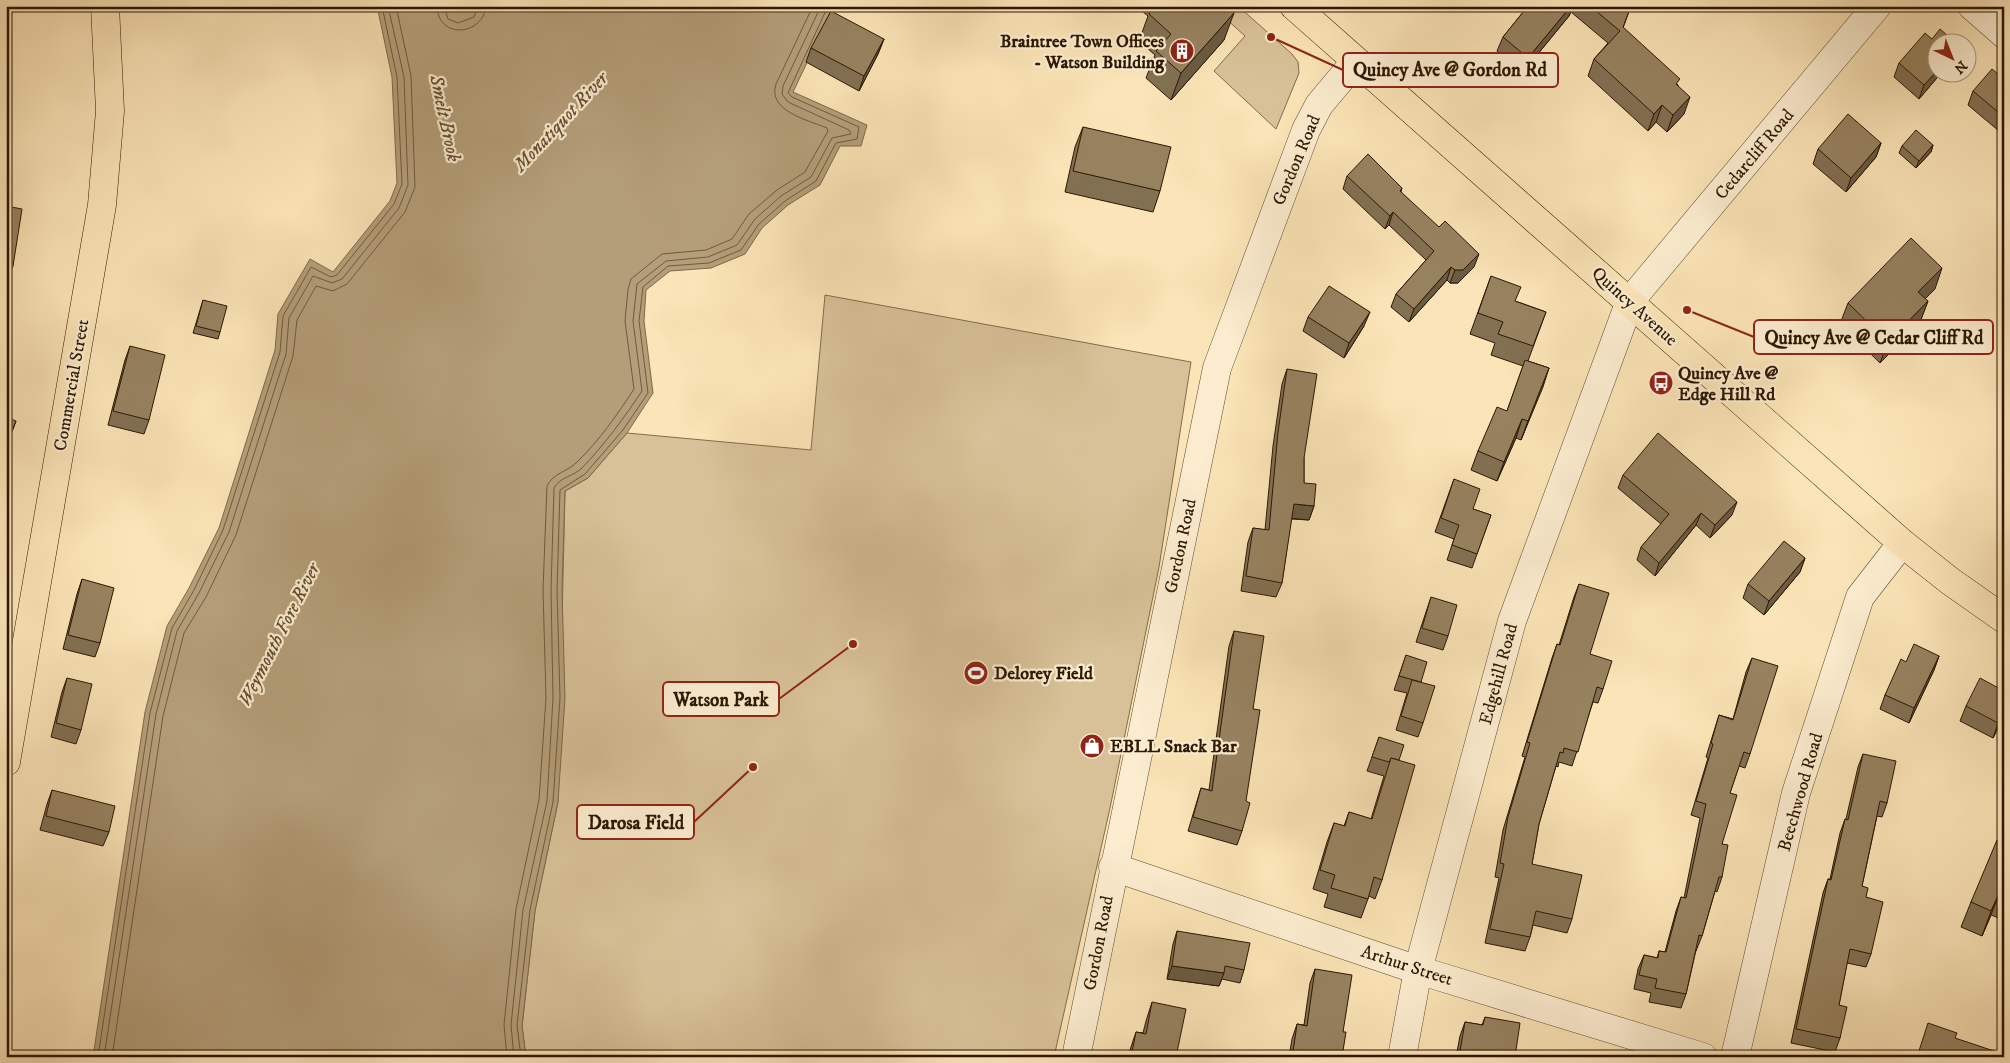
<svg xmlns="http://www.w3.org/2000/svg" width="2010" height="1063" viewBox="0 0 2010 1063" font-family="'IM FELL DW Pica',serif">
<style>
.green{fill:#d8c198;stroke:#826c4d}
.water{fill:#b49e79;stroke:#7d6849}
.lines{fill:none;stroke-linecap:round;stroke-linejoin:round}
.shore{stroke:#705a3e;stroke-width:1}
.minor-casing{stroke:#5f4a2f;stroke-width:29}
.major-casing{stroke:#2b1702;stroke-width:29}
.minor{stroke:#fcedd0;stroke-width:28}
.major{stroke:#fbe4b7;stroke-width:28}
.wall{fill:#827053;stroke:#2b1702}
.shaded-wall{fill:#6a5b43;stroke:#2b1702}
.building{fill:#978260;stroke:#2b1702}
.labels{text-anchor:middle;stroke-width:4.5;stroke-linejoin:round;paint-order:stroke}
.poi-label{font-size:18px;font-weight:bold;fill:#2b1702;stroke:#fcedd0;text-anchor:start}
.street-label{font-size:18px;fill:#2b1702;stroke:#fcedd0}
.water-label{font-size:19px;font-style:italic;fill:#624d32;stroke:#fcedd0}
.leader{fill:none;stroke:#8f2418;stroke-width:2}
.callout-dot{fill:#8f2418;stroke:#fcedd0;stroke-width:2}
.callout{fill:#fcedd0;stroke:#8f2418;stroke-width:2}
.callout-label{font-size:19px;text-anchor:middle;font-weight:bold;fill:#2b1702}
</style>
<rect width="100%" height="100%" fill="#fbe4b7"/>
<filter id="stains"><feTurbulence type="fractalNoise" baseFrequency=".004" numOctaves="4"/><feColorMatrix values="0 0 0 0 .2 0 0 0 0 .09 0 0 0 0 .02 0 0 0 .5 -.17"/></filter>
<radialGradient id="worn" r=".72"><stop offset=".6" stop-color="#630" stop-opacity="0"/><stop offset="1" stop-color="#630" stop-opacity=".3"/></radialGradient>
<g class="green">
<path d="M1238,6L1292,54L1298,62L1299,73L1276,129L1214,71L1245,36L1213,7Z"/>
<path d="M825,295L1191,362L1159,567L1110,808L1054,1057H526L522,1026L535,911L558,802L565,491L588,478L627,433L811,450Z"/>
</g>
<path class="water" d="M377,6H455L457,12L472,6H834L793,92L867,125L861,146H840L820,185L788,205L762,228L745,254L711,268L670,271L646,290L644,321L653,393L627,433L588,478L565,491L562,590L565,698L558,802L535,911L522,1026L526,1057H93L145,712L167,626L189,588L219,528L275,350L278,314L310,259L333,272L390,201L397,183L392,77Z"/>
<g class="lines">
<g class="shore">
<path d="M437,6C438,41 484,35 486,6"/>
<path d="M444,6L448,19L458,23L474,17L478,6"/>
<path d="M98,1057L150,713L172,628L194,590L223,530L280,352L283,316L311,267L331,277L337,275L394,204L402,184L397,77L382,6"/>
<path d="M104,1057L156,714L177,631L199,593L229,532L286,354L289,318L313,276L332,283L342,279L399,208L408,185L404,77L388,6"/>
<path d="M112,1057L163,716L184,633L206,597L236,535L293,356L297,320L316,286L333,291L347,284L405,212L415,187L411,76L396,6"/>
<path d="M507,1057L504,1025L516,909L539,800L546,698L543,590L547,486C553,473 567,472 577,462C599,441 617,415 634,389L625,321L628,289L631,279L662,254L706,250L732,239L749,214L777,190L805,172L828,131L827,128C808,120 767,111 776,84L813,6"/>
<path d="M514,1057L511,1025L523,910L547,801L553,698L551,590L554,488C560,477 574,476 582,468C605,444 624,418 642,391L633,321L637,284L666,261L708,257L737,245L755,219L781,196L811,177L832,138L851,134L849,130L788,102L782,94L783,86L821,6"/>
<path d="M521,1057L517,1025L530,910L553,802L560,698L557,590L560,490L585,474L623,430L648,393L639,321L643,287L668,266L709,263L741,250L759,224L785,201L816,181L836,143L857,139L859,127L792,97L788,93L828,6"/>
</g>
<defs>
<g id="minor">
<path d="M1972,6L2004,34"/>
<path d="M1113,867L1418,970L1703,1057"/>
<path d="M1076,1057L1217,368L1306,130L1319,105L1355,62"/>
<path d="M1402,1057L1418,970L1512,621L1630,301L1877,6"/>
<path d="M1735,1057L1796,793L1860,597L1902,543"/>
</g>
<g id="major">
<path d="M1294,6L1902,543L1950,581L2004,619"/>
<path d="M6,762L102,205L110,111L105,6"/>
</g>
</defs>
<use href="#minor" class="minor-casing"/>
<use href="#major" class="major-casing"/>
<use href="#minor" class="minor"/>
<use href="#major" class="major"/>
</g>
<g class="wall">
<path d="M1145,6H1226L1224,40L1171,100L1146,78L1155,55L1139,41L1148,16L1143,12Z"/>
<path d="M1528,6H1631L1623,28L1678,85L1684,114L1667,132L1656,122L1648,131L1588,76L1594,59L1608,43L1571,12L1569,16L1523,72L1497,51L1503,37Z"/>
<path d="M884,39L878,54L859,91L806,62L811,48Z"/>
<path d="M1932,39L1938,72H1942L1919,99L1894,77L1899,63Z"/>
<path d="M2004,79V125L1999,131L1968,105L1973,91Z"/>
<path d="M1083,127L1160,191L1153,212L1065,192L1075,147Z"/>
<path d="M1881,143L1876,157L1846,192L1813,164L1818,149Z"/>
<path d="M1933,145L1931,152L1916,168L1899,153L1902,146Z"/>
<path d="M1347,176L1402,188L1401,192L1474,267L1458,283H1450L1447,280L1409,322L1391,307L1396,294L1426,260L1389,225L1385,229L1343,189Z"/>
<path d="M6,206L13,266L8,280L6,279Z"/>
<path d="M1491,276L1515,301L1546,312L1528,361L1549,368L1521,440L1516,438L1497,481L1471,470L1478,451L1507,411L1523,366L1491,355L1495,343L1470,334Z"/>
<path d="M1935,289L1925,299L1928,301L1920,322L1880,363L1840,324L1848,303Z"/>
<path d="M203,300L220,332L218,339L193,333Z"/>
<path d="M1308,317L1364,326L1344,358L1303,331Z"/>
<path d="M130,346L149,420L144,434L108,425L125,360Z"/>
<path d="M1287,369L1304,458V483L1314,506L1309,520L1291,519L1282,583L1276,597L1241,591L1248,542L1253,528L1265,530L1273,446L1282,384Z"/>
<path d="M1623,475L1732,515L1710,538L1696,525L1655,576L1637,560L1641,547L1661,524L1618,488Z"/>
<path d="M1454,479L1473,509L1491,515L1472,568L1447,560L1454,539L1435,532Z"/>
<path d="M1805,558L1800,572L1764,615L1743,598L1748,584Z"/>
<path d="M82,579L100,643L95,657L63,649L77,594Z"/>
<path d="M1579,584L1590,654L1603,689L1598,703L1593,702L1572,766L1559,762L1558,767L1556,766L1539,824L1532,864L1572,919L1567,933L1533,925L1530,937L1525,951L1485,943L1499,878L1495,877L1503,830L1525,757L1522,756L1552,658L1557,644L1559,645L1574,597Z"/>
<path d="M1431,597L1448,636L1443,650L1416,642Z"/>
<path d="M1234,631L1253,709L1242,831L1237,845L1188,831L1201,788L1209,790L1229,646Z"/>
<path d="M1406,655L1421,682L1423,723L1418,737L1396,730L1407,693L1394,690Z"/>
<path d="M1939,656L1934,670L1909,723L1880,709L1885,695L1906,662Z"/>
<path d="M1752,658L1750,754L1745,768L1739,766L1730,793L1722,844V877L1717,892L1715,891L1702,936L1696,951V950L1686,994L1681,1008L1649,1002L1651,993L1634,989L1638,969L1644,955L1657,958L1659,951L1665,952L1676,911L1681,897L1684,898L1700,818L1691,815L1708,758L1706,757L1719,715L1733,719L1746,672Z"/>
<path d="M67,678L81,730L76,744L51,737L62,692Z"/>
<path d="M2004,691V716L1993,738L1960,721L1966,706Z"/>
<path d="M1379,737L1399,760L1382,880L1375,899L1369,896L1361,918L1324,907L1328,894L1313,889L1327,842L1334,823L1344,826L1349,812L1371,819L1384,776L1367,771Z"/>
<path d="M1863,754L1887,803L1882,817L1877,816L1862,886L1866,897L1871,954L1866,967L1847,963L1839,1005L1840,1038L1835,1052L1791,1043L1823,893L1828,879H1830L1840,833L1845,819H1846L1858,767Z"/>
<path d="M52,790L109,832L103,846L40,830L47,804Z"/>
<path d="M2004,843V920L1991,915L1982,936L1961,927L1971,902Z"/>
<path d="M1177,931L1244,970L1240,983L1222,979L1219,986L1167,979L1173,944Z"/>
<path d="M1315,969L1343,1032L1342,1057H1289L1292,1039L1297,1024L1304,1025L1310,983Z"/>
<path d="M1152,1002L1176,1057H1128L1130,1050L1136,1032L1143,1033L1146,1021Z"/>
<path d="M1485,1017L1515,1057H1456L1460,1036L1465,1022L1482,1025Z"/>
</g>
<g class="shaded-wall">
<path d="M1571,6H1573L1569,16L1523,72L1528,58Z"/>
<path d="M1234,13L1224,40L1171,100L1181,73Z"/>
<path d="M884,39L878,54L859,91L864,76Z"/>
<path d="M1938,70V72H1942L1919,99L1924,85Z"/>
<path d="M1690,97L1684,114L1667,132L1673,115Z"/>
<path d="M1662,105L1656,122L1648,131L1654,114Z"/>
<path d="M2004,117V125L1999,131Z"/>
<path d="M1881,143L1876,157L1846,192L1851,178Z"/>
<path d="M1933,145L1931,152L1916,168L1919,161Z"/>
<path d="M1393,212L1389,225L1385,229L1390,216Z"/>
<path d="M1479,254L1474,267L1458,283H1450L1455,270Z"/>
<path d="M1451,267L1447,280L1409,322L1414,309Z"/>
<path d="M1942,268L1935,289L1911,313L1918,292Z"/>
<path d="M1928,301L1920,322L1880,363L1888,342Z"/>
<path d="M1370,312L1364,326L1344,358L1349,343Z"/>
<path d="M1549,368L1543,387L1521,440L1528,421Z"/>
<path d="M1522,419L1516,438L1497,481L1504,462Z"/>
<path d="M16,421L11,435L6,447V444Z"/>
<path d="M1737,502L1732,515L1710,538L1715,525Z"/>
<path d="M1294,504L1314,506L1309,520L1288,518Z"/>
<path d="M1701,513L1696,525L1655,576L1659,563Z"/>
<path d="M1805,558L1800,572L1764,615L1769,601Z"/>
<path d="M1939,656L1934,670L1909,723L1914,708Z"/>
<path d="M2004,712V716L1993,738L1998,723Z"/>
<path d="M2001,889L1991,915L1982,936L1991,911Z"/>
<path d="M1172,966L1224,973L1219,986L1167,979Z"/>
</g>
<g class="building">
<path d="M1156,6H1226L1234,13L1181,73L1156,51L1171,34L1149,14Z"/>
<path d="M1528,6H1571L1528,58L1503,37Z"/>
<path d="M1590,6H1631L1623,27L1680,79L1676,84L1690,97L1673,115L1662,105L1654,114L1594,59L1620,31Z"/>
<path d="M831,11L884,39L864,76L811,48Z"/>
<path d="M1940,29L1955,42H1938V70L1924,85L1899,63L1925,33L1932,39Z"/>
<path d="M1992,69L2004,79V117L1973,91Z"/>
<path d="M1848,114L1881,143L1851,178L1818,149Z"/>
<path d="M1083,127L1171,147L1160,191L1073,171Z"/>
<path d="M1916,130L1933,145L1919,161L1902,146Z"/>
<path d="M1368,154L1402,188L1400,191L1439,227L1445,221L1479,254L1463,270H1455L1451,267L1414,309L1396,294L1434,251L1393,212L1390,216L1347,176Z"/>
<path d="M6,206L22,209L13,266L6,264Z"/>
<path d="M1911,238L1942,268L1918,292L1928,301L1888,342L1848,303Z"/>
<path d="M1491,276L1521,287L1515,301L1546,312L1533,346L1498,334L1503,322L1478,313Z"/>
<path d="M1329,286L1370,312L1349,343L1308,317Z"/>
<path d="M203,300L227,306L220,332L196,326Z"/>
<path d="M6,308L10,309L6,321Z"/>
<path d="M130,346L165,355L149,420L113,411Z"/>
<path d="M1525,360L1549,368L1528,421L1522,419L1504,462L1478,451L1497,407L1507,411Z"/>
<path d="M1287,369L1317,374L1304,458V483L1316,484L1314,506L1294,504L1282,583L1246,576L1253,528L1269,530L1278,432Z"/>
<path d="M6,417L16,421L6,444Z"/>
<path d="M1658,433L1737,502L1715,525L1701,513L1659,563L1641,547L1669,514L1623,475Z"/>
<path d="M1454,479L1480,489L1473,509L1491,515L1477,554L1452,545L1459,525L1441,518Z"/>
<path d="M1784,541L1805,558L1769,601L1748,584Z"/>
<path d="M82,579L114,588L100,643L68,635Z"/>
<path d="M1579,584L1609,593L1590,654L1612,661L1603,689L1597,687L1578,752L1564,748L1563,753L1560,752L1539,824L1532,864L1582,875L1572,919L1536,911L1530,937L1490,929L1504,864L1500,863L1508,817L1530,743L1527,742L1557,644L1560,645Z"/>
<path d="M1431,597L1457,605L1448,636L1422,628Z"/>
<path d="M1234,631L1264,636L1253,709L1260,710L1246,801L1250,803L1242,831L1193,817L1201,788L1212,791Z"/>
<path d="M1914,644L1939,656L1914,708L1885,695L1901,659L1906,662Z"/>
<path d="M1406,655L1427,662L1421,682L1399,676Z"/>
<path d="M1752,658L1778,666L1750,754L1744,752L1730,793L1737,795L1722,844L1728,845L1722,877H1719L1702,936L1699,935L1686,994L1655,988L1657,979L1639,975L1644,955L1658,958L1659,951L1666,952L1681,897L1686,898L1706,804L1696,801L1713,744L1711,743L1719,715L1733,720Z"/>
<path d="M67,678L92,684L81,730L56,723Z"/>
<path d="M1980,678L2004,691V712L1998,723L1966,706Z"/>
<path d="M1412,680L1435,686L1423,723L1401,716Z"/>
<path d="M1379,737L1404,745L1399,760L1391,758L1389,762L1372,757Z"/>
<path d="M1863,754L1896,761L1887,803L1880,801L1862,886L1868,888L1866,897L1883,902L1871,954L1850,949L1839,1005L1847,1007L1840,1038L1796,1029L1828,879L1831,880L1845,819L1848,820Z"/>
<path d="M1391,758L1415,765L1382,880L1374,877L1368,899L1331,888L1335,875L1320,870L1334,823L1345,826L1349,812L1372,819Z"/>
<path d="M52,790L115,806L109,832L46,816Z"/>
<path d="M1997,840L2004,843V891L2001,889L1991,911L1971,902Z"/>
<path d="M1177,931L1250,943L1244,970L1225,966L1224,973L1172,966Z"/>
<path d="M1315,969L1352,975L1343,1032H1346L1342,1057H1309L1310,1055L1293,1052L1297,1024L1307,1026Z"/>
<path d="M1152,1002L1186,1009L1176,1057H1131L1136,1032L1146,1034Z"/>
<path d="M1485,1017L1520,1023L1515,1057H1459L1465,1022L1483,1025Z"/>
<path d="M1928,1023L1957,1033L1955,1038L2003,1054L2004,1050V1057H1917Z"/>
</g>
<defs>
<symbol id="building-disc" viewBox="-11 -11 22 22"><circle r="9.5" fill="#8f2418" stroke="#fcedd0"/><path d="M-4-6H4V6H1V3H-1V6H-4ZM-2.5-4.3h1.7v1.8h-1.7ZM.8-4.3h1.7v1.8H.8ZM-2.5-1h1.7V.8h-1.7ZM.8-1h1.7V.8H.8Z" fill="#fff"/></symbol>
<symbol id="bus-disc" viewBox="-11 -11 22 22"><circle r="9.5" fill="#8f2418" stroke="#fcedd0"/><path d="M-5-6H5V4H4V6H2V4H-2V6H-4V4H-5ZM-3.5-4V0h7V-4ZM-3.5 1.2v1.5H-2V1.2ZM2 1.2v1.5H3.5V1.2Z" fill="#fff"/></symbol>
<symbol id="stadium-disc" viewBox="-11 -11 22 22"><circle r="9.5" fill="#8f2418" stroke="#fcedd0"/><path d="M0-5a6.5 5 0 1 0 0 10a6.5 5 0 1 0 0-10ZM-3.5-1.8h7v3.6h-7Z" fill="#fff"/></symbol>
<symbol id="shop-disc" viewBox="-11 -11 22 22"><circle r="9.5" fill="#8f2418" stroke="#fcedd0"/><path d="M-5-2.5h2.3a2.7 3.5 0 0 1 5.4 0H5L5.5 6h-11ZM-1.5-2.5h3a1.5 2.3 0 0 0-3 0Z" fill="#fff"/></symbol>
</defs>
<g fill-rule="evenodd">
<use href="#building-disc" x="1168" y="37" width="28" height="28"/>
<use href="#bus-disc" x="1647" y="369" width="28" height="28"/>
<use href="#stadium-disc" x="962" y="659" width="28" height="28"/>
<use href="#shop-disc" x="1078" y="732" width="28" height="28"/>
</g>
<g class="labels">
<g class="poi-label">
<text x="1164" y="47" text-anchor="end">Braintree Town Offices<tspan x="1164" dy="21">- Watson Building</tspan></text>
<text x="1678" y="379">Quincy Ave @<tspan x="1678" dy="21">Edge Hill Rd</tspan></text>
<text x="994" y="679">Delorey Field</text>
<text x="1110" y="752">EBLL Snack Bar</text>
</g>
<g class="street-label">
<text transform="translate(1754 154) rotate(-50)" y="6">Cedarcliff Road</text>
<text transform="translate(1296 160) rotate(-67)" y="6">Gordon Road</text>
<text transform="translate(1635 306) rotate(42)" y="6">Quincy Avenue</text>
<text transform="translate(71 385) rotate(-80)" y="6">Commercial Street</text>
<text transform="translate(1180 546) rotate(-78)" y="6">Gordon Road</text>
<text transform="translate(1498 674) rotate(-75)" y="6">Edgehill Road</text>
<text transform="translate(1800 792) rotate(-74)" y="6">Beechwood Road</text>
<text transform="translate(1098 943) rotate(-79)" y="6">Gordon Road</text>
<text transform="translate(1407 965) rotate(18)" y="6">Arthur Street</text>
</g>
<g class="water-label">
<text transform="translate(446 118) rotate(78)" y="7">Smelt Brook</text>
<text transform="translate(560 121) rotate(-47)" y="7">Monatiquot River</text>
<text transform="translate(278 634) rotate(-63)" y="7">Weymouth Fore River</text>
</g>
</g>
<path class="leader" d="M1271 37L1343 70M1687 310L1754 337M853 644L779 699M753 767L694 822"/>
<g class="callout-dot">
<circle cx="1271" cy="37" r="5"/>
<circle cx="1687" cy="310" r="5"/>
<circle cx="853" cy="644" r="5"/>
<circle cx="753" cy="767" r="5"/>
</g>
<g class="callout">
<rect x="1343" y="53" width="215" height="34" rx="5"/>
<rect x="1754" y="320" width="239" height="34" rx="5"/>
<rect x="663" y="682" width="116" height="34" rx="5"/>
<rect x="577" y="805" width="117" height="34" rx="5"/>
</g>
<g class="callout-label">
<text x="1450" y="76">Quincy Ave @ Gordon Rd</text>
<text x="1874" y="344">Quincy Ave @ Cedar Cliff Rd</text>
<text x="721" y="706">Watson Park</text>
<text x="636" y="829">Darosa Field</text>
</g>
<rect width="2010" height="1063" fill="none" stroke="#fbe4b7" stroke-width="25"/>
<rect x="8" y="8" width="1995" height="1048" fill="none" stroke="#2b1702" stroke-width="2.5"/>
<rect x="12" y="12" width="1985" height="1038" fill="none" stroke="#2b1702"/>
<g transform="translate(1952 58) rotate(137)"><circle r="24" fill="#fcedd0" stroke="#a8977e"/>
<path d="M0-4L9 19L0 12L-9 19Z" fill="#8f2418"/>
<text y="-8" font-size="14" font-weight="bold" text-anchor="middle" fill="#2b1702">N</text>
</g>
<rect width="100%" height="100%" filter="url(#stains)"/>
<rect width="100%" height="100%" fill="url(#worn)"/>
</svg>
